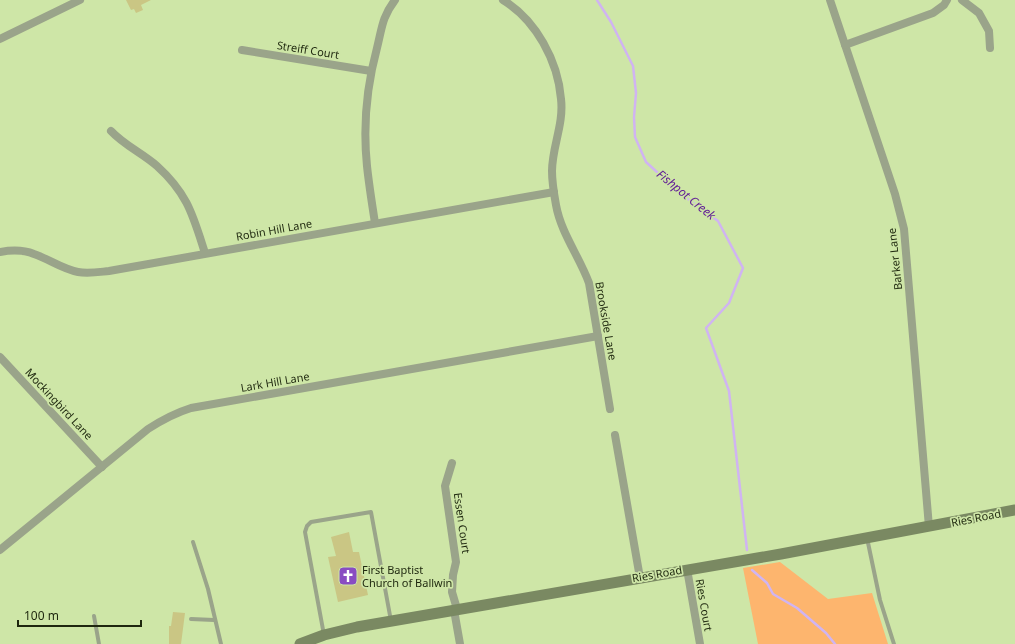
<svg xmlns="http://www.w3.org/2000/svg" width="1015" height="644" viewBox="0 0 1015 644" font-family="'Noto Sans',sans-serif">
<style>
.green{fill:#fdb56e}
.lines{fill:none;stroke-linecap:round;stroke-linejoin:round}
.stream{stroke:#d0b4f2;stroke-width:2.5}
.building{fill:#cac684}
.lane{stroke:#9aa48a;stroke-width:4}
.street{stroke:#9aa48a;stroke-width:8}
.secondary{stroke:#7a8962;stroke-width:11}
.labels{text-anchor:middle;stroke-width:3.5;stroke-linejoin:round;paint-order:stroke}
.street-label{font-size:11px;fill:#1e270e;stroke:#cee6a7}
.poi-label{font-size:11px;fill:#1e270e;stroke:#cee6a7;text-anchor:start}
.water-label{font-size:12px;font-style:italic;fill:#621f96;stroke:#cee6a7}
</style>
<rect width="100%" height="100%" fill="#cee6a7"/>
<path class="green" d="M780,562L828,599L872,593L888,644H758L743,568Z"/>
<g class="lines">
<g class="stream">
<path d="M597,0L611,22L633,66L636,93L634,117L635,137L646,162L681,194L718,221L743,268L729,303L706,328L729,391L747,550"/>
<path d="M752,570L767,583L773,594L797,608L826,633L835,644"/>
</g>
</g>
<g class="building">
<path d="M126,0H151L141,5L143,10L136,13L134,9L131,10Z"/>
<path d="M349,532L353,552H359L368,595L338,602L328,557L336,556L331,537Z"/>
<path d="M173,612L185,613L181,644H169V626H171Z"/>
</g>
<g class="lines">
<g class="lane">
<path d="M867,538L880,600L894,644"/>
<path d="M193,542L208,589L221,644"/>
<path d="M94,616L99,644"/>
<path d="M191,619L214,620"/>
<path d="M324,635L305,532L307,526L311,522L371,512L391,621"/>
</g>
<g class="street">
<path d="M503,0C536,20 558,61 561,99C564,124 552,147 552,171C552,182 554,194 556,205C561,233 579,256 589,283L610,409"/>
<path d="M830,0L895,194L904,229L929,527"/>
<path d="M962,0L979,13L989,31L990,48"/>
<path d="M0,39L80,0"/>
<path d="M845,45L933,13L944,5L947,0"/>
<path d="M242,50L371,71"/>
<path d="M111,131C124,145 142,153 157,166C188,194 193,216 205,253"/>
<path d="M375,223C372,204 369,185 367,166C363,127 367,85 377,48C382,28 382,17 395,0"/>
<path d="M0,252C11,250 24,250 34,254C49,259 62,269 78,272C88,274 99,272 109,271L554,192"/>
<path d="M0,357L102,467"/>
<path d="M615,435L640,578"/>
<path d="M452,463L445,486L456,562L453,575L452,592L457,609"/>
<path d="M0,550L148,429C162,420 175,413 191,408L598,336"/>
<path d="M687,569L700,644"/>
<path d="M454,610L460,644"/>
</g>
<path class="secondary" d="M300,644L324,635L357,627L781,554L1015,510"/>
</g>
<defs>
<symbol id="church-square" viewBox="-11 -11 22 22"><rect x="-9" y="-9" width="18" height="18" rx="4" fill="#894cc2" stroke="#cee6a7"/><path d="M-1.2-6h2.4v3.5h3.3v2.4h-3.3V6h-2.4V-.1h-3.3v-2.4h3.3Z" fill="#fff"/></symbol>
</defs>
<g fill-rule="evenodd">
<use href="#church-square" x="337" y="565" width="22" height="22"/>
</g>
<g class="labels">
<g class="street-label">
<text transform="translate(308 50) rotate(9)" y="4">Streiff Court</text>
<text transform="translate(274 230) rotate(-10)" y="4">Robin Hill Lane</text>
<text transform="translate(895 259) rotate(-96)" y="4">Barker Lane</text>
<text transform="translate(606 321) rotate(80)" y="4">Brookside Lane</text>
<text transform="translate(275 382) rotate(-10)" y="4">Lark Hill Lane</text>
<text transform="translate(59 404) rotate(47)" y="4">Mockingbird Lane</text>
<text transform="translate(976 518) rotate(-11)" y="4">Ries Road</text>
<text transform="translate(462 523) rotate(82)" y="4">Essen Court</text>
<text transform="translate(657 574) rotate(-10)" y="4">Ries Road</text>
<text transform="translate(704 605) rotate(80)" y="4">Ries Court</text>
</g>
<g class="poi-label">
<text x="362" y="574">First Baptist<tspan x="362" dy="13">Church of Ballwin</tspan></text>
</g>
<g class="water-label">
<text transform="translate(686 195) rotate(39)" y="4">Fishpot Creek</text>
</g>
</g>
<path d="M18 620v6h123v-6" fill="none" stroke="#1e270e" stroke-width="2"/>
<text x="24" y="620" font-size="12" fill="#1e270e" stroke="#cee6a7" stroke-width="3" paint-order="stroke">100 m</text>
</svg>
